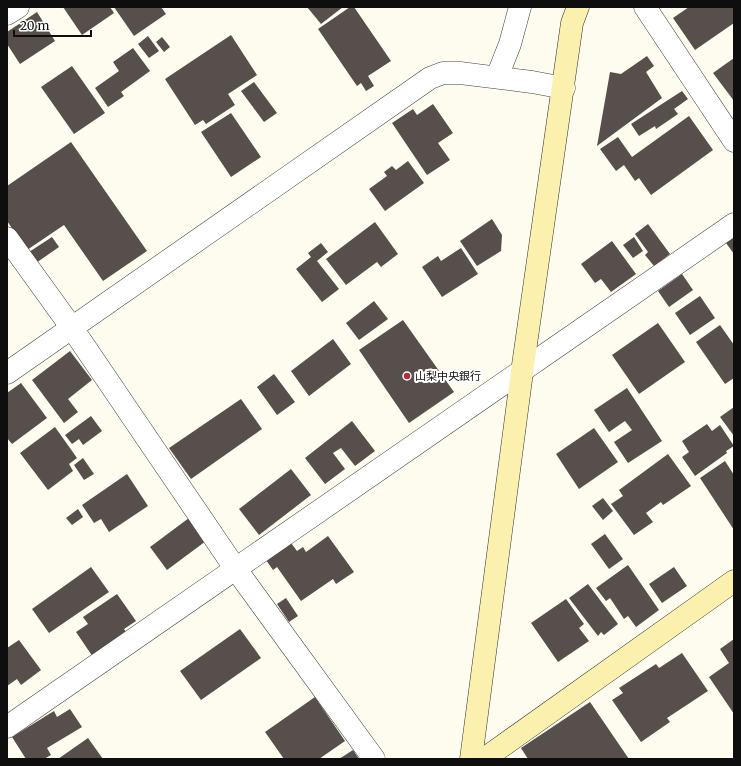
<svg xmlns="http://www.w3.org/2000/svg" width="741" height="766" viewBox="0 0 741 766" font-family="Merriweather,'Noto Sans JP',serif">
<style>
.building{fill:#564f4b}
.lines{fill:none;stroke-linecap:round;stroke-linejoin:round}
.street-casing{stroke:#414141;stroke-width:23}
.secondary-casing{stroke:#303030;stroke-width:23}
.street{stroke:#fff;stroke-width:22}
.secondary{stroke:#fbf0ad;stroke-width:22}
.poi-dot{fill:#b82c37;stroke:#fff;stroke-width:1.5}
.labels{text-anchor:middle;stroke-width:4;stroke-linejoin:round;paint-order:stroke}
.poi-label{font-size:11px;fill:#0e0e0e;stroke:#fff;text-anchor:start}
</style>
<rect width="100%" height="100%" fill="#fefbef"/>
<g class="building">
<path d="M63,7H110L114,13L82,35Z"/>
<path d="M114,7H161L166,14L134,36Z"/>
<path d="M307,7H343L321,24Z"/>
<path d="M350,7H354L391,61L368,76L374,86L366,91L361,83L357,86L318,29Z"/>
<path d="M689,7H734V23L695,50L673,18Z"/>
<path d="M37,12L55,41L20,64L7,44V32Z"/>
<path d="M231,35L257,75L228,94L235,105L206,124L203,120L195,125L165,79Z"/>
<path d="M148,36L159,51L149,58L138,44Z"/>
<path d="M162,37L170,47L164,52L156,42Z"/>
<path d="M133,48L150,71L121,92L124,96L108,107L95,88L119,71L113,62Z"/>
<path d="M647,56L654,66L646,72L662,98L597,146L610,72L621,74Z"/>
<path d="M734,58V101L713,73Z"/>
<path d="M72,66L105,113L74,134L41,87Z"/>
<path d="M254,82L277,113L264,122L241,91Z"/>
<path d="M682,91L688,99L674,109L678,114L656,129L655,126L639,136L631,124Z"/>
<path d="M433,104L453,133L438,143L450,160L427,175L392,123L413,109L417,115Z"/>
<path d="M231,113L261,157L231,177L201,132Z"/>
<path d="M689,116L713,150L651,195L639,178L635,181L624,165L616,171L600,149L618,137L632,157Z"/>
<path d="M71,142L147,251L103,281L64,225L27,250L7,221V186Z"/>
<path d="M408,161L424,183L385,211L369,189L387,176L384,172L392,166L396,170Z"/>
<path d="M492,219L502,235L501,251L477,266L460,241Z"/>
<path d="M375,222L398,254L381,267L377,262L346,285L326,259Z"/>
<path d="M648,224L670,254L654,266L645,255L648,252L635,234Z"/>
<path d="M52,237L59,247L36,263L29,252Z"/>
<path d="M634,237L643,251L633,258L623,245Z"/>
<path d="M734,237V254L726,243Z"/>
<path d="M612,241L636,274L611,292L601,279L595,283L581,264Z"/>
<path d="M321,243L328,252L317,261L339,289L322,302L296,269L311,257L308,253Z"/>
<path d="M461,248L478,274L442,297L422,267L438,256L441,261Z"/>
<path d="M682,274L693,290L669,307L658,291Z"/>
<path d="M700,296L715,318L690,335L675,313Z"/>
<path d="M374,301L388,319L359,340L346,323Z"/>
<path d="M403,320L454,392L409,423L359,350Z"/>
<path d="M658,323L685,362L639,394L612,355Z"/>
<path d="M720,325L734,345V378L725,384L696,342Z"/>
<path d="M333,339L351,364L309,396L291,371Z"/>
<path d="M70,351L92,380L68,399L78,412L64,423L32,380Z"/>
<path d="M274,374L295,402L277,415L257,387Z"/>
<path d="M21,383L47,418L12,444L7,438V393Z"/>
<path d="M627,388L662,441L628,463L614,442L632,430L625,421L609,432L594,410Z"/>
<path d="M241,399L262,429L191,479L169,448Z"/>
<path d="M734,407V436L720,417Z"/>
<path d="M91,416L102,431L83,445L79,439L72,444L65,435Z"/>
<path d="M352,421L375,451L355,466L341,448L333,453L345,469L325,484L305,458Z"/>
<path d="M707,424L712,431L720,425L734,446L726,451L727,453L695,476L682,457L689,452L682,441Z"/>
<path d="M55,427L77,458L69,464L73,471L48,490L20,453Z"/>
<path d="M594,428L618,462L579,489L556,454Z"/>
<path d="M668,454L691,486L663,505L661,502L646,513L653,522L634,535L611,504L623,496L619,490Z"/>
<path d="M83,458L94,474L84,480L74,465Z"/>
<path d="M725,461L734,475V530L700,478Z"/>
<path d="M291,469L311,495L259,535L239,509Z"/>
<path d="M127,474L148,506L109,532L101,519L94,523L82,505Z"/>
<path d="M603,498L613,511L603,520L592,506Z"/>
<path d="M78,509L83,517L72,525L66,518Z"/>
<path d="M189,518L206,541L167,570L150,547Z"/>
<path d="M605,534L623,559L609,569L591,544Z"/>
<path d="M328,536L354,572L336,584L333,579L301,601L277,567L273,570L266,560L291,543L297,551L303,547L306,552Z"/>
<path d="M628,565L659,610L636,627L628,616L624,619L610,598L606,601L596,588Z"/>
<path d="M91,567L109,592L49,633L32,609Z"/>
<path d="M674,567L687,586L662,603L649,584Z"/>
<path d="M588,584L618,624L604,635L601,632L598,636L569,598Z"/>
<path d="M117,594L136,621L124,629L127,633L93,657L76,632L88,624L83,617Z"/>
<path d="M286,598L298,616L289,622L277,604Z"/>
<path d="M566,599L584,624L579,628L589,641L558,662L531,623Z"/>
<path d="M240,629L261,658L201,700L180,671Z"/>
<path d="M734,639V714L709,677L729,663L720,649Z"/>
<path d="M19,640L41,670L21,685L17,679L7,686V648Z"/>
<path d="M682,653L708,691L667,718L670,722L641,742L612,700L623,693L619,688L656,664L659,668Z"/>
<path d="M315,697L345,741L319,759H284L265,732Z"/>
<path d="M590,702L629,759H528L521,748Z"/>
<path d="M70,709L82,727L47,748L51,755L44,759H26L12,737L54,711L57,717Z"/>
<path d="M88,738L103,759H58Z"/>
<path d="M353,750L359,759H339Z"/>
</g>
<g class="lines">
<defs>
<g id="street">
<path d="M645,7L734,141"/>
<path d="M7,14L18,7"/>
<path d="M497,77L510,44L520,7"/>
<path d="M7,238L72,328L235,568L374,759"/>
<path d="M7,373L430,78L443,73H460L532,82L564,88"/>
<path d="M7,727C249,558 492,392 734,224"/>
</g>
<g id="secondary">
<path d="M471,759L522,372L572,23L578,7"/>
<path d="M484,759L734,581"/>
</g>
</defs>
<use href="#street" class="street-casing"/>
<use href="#secondary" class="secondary-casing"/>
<use href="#street" class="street"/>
<use href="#secondary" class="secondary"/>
</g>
<circle class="poi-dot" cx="407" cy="376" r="4"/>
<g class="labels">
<g class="poi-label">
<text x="415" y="380">山梨中央銀行</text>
</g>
</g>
<rect width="741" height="766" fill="none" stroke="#0e0e0e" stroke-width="16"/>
<path d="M14 30v6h77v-6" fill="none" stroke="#0e0e0e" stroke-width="2"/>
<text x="20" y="30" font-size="12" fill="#0e0e0e" stroke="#ffffff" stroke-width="3" paint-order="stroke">20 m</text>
</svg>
